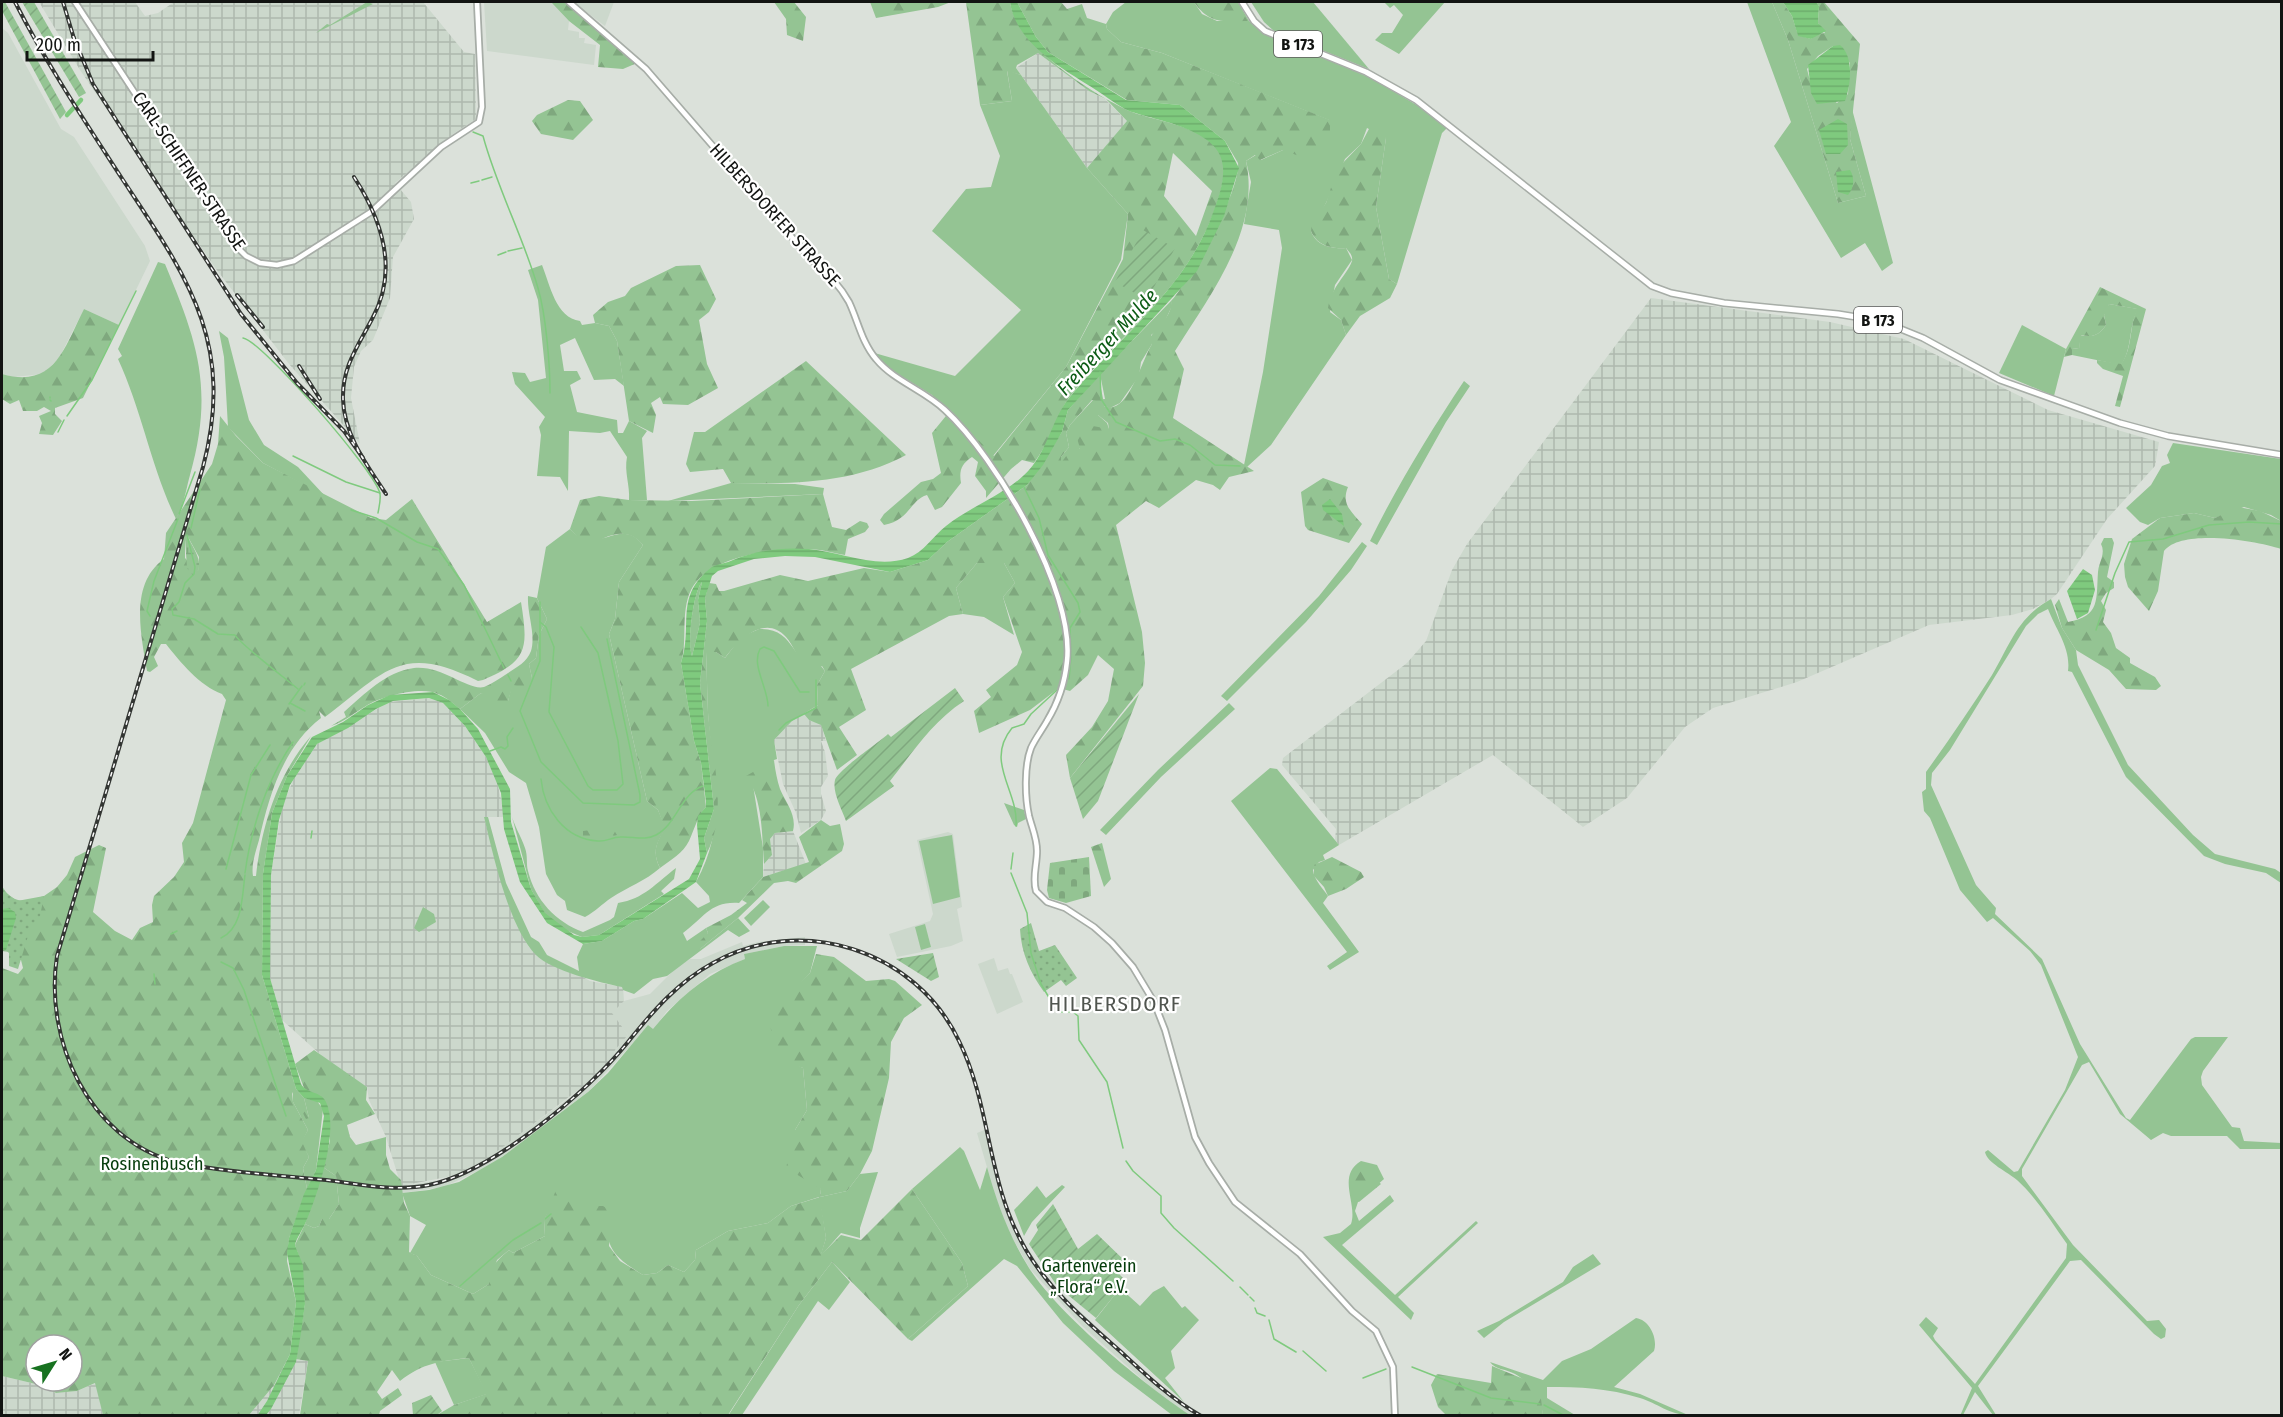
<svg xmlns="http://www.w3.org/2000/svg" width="2283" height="1417" viewBox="0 0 2283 1417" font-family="'Fira Sans Condensed',sans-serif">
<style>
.built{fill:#ccd8cc}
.industrial{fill:url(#industrial-grid)}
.grass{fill:#94c493}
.forest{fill:url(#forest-firs);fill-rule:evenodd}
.wetland{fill:url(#wetland-marsh)}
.cemetery{fill:url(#cemetery-stones)}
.park{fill:url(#park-dots)}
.garden{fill:url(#garden-furrows)}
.water{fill:url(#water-rules);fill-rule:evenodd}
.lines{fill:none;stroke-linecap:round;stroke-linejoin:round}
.stream{stroke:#7fca7e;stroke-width:1.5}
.canal{stroke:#7fca7e;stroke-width:4.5}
.secondary-casing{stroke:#a7ada7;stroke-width:8}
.primary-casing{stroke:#a7ada7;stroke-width:8}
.secondary{stroke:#fff;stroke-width:4.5}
.primary{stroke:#fff;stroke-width:5}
.rail-casing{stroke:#333633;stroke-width:4}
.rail{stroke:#fff;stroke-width:1.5;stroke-dasharray:4.5;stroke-linecap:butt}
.labels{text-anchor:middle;stroke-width:4.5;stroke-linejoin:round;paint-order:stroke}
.shield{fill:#fff;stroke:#595a59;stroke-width:1.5}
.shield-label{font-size:16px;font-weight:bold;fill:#121412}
.street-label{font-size:18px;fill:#121412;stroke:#fff}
.park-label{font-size:18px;fill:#053c0b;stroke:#fff}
.water-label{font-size:20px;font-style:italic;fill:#0c5c15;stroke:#fff}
.quarter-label{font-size:21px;letter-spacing:1.5px;fill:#50554f;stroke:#fff}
</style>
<defs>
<pattern id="industrial-grid" width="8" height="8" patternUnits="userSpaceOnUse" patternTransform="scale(1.5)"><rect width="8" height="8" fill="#ccd8cc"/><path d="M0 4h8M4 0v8" fill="none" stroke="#aeb8ae"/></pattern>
<pattern id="forest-firs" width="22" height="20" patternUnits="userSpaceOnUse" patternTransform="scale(1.5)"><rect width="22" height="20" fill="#94c493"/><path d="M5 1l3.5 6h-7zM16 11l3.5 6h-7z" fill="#7fa87e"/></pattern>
<pattern id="wetland-marsh" width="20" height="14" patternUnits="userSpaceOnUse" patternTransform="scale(1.5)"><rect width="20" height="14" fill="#94c493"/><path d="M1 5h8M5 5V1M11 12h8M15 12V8" fill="none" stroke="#7fa87e"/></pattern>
<pattern id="cemetery-stones" width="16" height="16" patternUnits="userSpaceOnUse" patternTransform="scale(1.5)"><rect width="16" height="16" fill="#94c493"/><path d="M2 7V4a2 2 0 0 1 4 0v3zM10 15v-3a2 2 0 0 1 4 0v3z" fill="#7fa87e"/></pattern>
<pattern id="park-dots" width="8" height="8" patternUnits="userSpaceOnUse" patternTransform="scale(1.5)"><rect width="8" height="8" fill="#94c493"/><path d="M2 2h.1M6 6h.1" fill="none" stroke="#7fa87e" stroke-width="1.8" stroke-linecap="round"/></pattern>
<pattern id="garden-furrows" width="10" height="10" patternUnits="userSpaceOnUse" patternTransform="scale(1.5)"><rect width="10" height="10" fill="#94c493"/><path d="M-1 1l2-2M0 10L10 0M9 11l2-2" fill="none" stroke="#7fa87e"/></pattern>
<pattern id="water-rules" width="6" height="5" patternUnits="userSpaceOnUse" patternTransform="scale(1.5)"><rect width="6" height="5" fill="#7fca7e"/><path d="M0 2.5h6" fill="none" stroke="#6dad6c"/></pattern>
</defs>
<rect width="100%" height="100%" fill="#dbe1da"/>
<g class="built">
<path d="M484,2H551L569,21L568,30L579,32V38H585L584,43L596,45L594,65L487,51Z"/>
<path d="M573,2H614L605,26Z"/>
<path d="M2,28L8,33L61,129L74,137L145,246L150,261L119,325L84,309L59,358L43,374L13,377L2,374Z"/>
<path d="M948,832L953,834L962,907L957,909L963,941L951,946L897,957L889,934L930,921L933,914L917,840Z"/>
<path d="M805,937V945L784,946L744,954L745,959L710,974L667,1011L640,1047L634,1042L588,1092L491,1165L444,1187L402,1193L401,1186L441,1180L475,1166L565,1101L594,1078L614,1056L615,1050L628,1035L611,1013L624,1001L650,994L676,968L690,959H701L742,942L743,946L758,942Z"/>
<path d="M994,958L998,971L1008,968L1010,974H1012L1023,1002L997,1014L978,964Z"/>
<path d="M987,1129L1006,1204L1024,1243L1047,1277L1076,1308L1151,1377L1183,1403L1205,1415H1190L1163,1398L1082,1326L1030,1269L1009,1232L996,1198L977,1133Z"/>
</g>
<g class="industrial">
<path d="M39,2H135L145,16L158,13L174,2H423L464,52L475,54L476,119L453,134L395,183L411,202L414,219L393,257L390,298L373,340L361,351L354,367L351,398L360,444L289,364L216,269L80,70Z"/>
<path d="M1038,53L1089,91L1105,99L1128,122L1087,168L1016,68Z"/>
<path d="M1651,298L1830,322L1904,339L2048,410L2159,442L2155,466L2107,519L2057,594L2051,599L2033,609L2012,615L1929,625L1797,682L1713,708L1685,727L1627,798L1583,827L1493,755L1339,845L1335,840L1336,829L1282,765L1283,758L1407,663L1426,641L1452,570L1467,544Z"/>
<path d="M429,698L443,703L465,726L486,757L496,777L505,817H484L503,888L523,937L529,947L590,981L623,987L624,1001L612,1013L628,1035L615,1050L614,1056L594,1078L487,1159L457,1175L401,1186L386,1137L369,1100L367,1087L331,1064L282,1020L270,978L271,875L282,806L295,776L317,744L389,702Z"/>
<path d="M804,714L809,720L821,724L826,741H821L825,752L828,776L821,787V794L826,811L821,820L801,833L796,813L783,784L774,740L792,721Z"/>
<path d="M784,830L793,831L806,864L763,877L764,864L772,855L770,839L775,833Z"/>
<path d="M271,1354L308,1361L299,1415L109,1416Z"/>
<path d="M2,1376L40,1385L56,1393L77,1391L96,1383L103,1415H2Z"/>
</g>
<g class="grass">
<path d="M367,2L373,4L316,33L327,24L330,25Z"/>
<path d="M1126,2H1194L1202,14L1217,21H1249L1275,38L1371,78L1420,107L1447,128L1442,133L1397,284L1389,279L1376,207L1386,138L1367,128L1361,144L1345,159L1326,203L1311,231C1316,246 1332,249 1346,248L1352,260L1335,285L1330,312L1341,320L1346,335L1271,445L1247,467L1244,465L1263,372L1282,248L1279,230L1244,224L1251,182L1246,161L1256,155L1261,160L1283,150L1329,120L1162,53L1121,42L1107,29L1106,24L1113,12Z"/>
<path d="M1251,2H1313L1369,69L1274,31L1264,22Z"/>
<path d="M1384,2H1445L1399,54L1375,40L1382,33H1392L1403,15L1394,5L1390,8Z"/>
<path d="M1747,2H1772L1788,40L1838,203L1866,196L1850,139L1852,109L1893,263L1882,271L1865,243L1841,258L1774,146L1791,122Z"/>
<path d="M1007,70L1021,75L1087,168L1128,214L1121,260L1066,367L993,456L932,395L888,368L871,352L955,376L1021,310L932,231L966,189L991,187L1000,156L980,105L1012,101Z"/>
<path d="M158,262L165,264C198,343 214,389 190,475C186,489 184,506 176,519C151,467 142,411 118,359L122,356L118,349Z"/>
<path d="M542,265C550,285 556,318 580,321L582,325L595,323L609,326L617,341L624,386L615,379L594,380L575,338L560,345L564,371H577L581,379L570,385L577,412L617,420L618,433H623L629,421L647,431L642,438L647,500H629C630,485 624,472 627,457L610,431L600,433L569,431L568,491L560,477L537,476L541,435L539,427L545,417L515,384L512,372L525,373L530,382L546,378L538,300L528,270Z"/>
<path d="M1171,301L1172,306L1162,327L1151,335L1152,344L1141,362L1139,376L1120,403L1110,408L1105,406L1098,415L1107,423L1109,429L1080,448L1061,464V457L1069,447L1066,433L1070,425L1093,400L1105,399L1100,374Z"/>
<path d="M2109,304L2138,309C2128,327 2133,348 2121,365L2072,355V348L2079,349L2080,335C2093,338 2099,335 2106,325L2104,315Z"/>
<path d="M2022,325L2066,349L2054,396L1999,373Z"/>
<path d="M219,331L228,338L249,420L264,445L298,467L325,496L263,463L228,427L224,357Z"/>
<path d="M1464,381L1470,386L1446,422L1377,545L1370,541C1397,486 1430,432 1464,381Z"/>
<path d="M2173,443L2281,459V521L2271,515L2244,507L2215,518L2194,513L2160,518L2148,525L2140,522L2126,508L2151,485L2162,466L2170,463L2167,455Z"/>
<path d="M731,483L795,484L824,488L823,494L668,501Z"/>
<path d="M570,529C573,532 578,537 581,538C604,548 622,519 643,545L619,582L615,619L609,634L647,801L658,810L666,829C656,842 652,853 660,868C645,881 628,887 611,898C602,904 596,911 585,917L567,910L565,901L557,895L546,874L539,827L526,783L509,772L485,733L460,709L481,693L508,701L512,685L532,678L529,664L536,658L539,635L547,619L537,598L546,547Z"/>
<path d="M1362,542L1367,546L1351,570L1306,622L1227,701L1221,696L1319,596Z"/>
<path d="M977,563H1004L1015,583L1003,597L1014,635L984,617L963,614L956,588Z"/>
<path d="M702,582L698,600L700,623L692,656C687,643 693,592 702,582Z"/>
<path d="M2051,599L2062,628L2076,650L2078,665L2128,765L2193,835L2215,854L2275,869L2281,873V883L2266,873L2225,864L2204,856L2126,777L2072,672L2068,671C2071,648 2056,630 2048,609L2038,614L2026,626L1950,750L1932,773L1931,785L1976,885L1996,908L1995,914L2042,959L2080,1044L2126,1118L2130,1120L2191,1039L2195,1037H2228L2203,1071L2201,1077L2202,1085L2232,1127L2240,1128L2244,1141L2281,1143V1149H2240L2227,1136H2171L2163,1133L2151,1140L2120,1114L2089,1062L2082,1065L2022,1169V1176L2073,1245L2147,1321L2159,1320L2166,1329L2165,1337L2161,1339L2154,1334L2081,1260L2070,1261L1978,1386L1996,1415H1993L1975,1392L1963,1415L1960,1416L1972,1388L1919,1325L1926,1317L1938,1328L1933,1336L1935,1340L1975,1384L2066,1258L2067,1244C2052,1223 2036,1197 2017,1180C2008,1172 1987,1163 1985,1152L1988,1150L2014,1172L2018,1171L2065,1090L2078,1057L2041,965L2030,951L1993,918L1987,922L1960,890L1930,818L1924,811L1922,792L1926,789V772C1949,740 1971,708 1992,675C2011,643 2017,618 2051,599Z"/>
<path d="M759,629C798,627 792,671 821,666L825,671L817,685L818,705L792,721L774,740L777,759L774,760L753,785L763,848V877L739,903C710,901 704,918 683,933L687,941L706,928L708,933L700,949L738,918L750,931L739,937L728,930L667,976L653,979L634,994L623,990L622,987C601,983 550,970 536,955C509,928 493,854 484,817H488L506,883L531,937L539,942L547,955L579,971L577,957L583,944L602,941L634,921L643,919L682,893L698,908L710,902L709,896L696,882C729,822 712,775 708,713C707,693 707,672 706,652H716L725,658L741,637Z"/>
<path d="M1229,703L1235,709L1161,777L1106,835L1100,830L1158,770Z"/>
<path d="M1270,768L1277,769L1339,845L1323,855L1325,860L1319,862L1313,870C1314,880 1324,890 1328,896L1323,903L1359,952L1330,970L1327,966L1347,952L1231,801Z"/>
<path d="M1004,803L1024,810L1026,819L1018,823L1017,827L1014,825Z"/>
<path d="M511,813C514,826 521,836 525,848C528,856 526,864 528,871C535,900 556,922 583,932L610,920L614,917L618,903C644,899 656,883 676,868L674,879L661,891L664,894L599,935L582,937L563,929L545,914L531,889Z"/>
<path d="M952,835L960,897L933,904L919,841Z"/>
<path d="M763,900L770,907L751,926L744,918Z"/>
<path d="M423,907L434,914L436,922L419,932L414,928Z"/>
<path d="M925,924L931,947L921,950L915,927Z"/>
<path d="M784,946H817L810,973L797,986L793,1063L803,1068L807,1110L795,1130L821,1189L820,1197L847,1191L860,1174L878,1172L860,1228V1238L841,1233L820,1257L826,1238L819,1197L791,1206L768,1223L728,1231L696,1250L695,1260L684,1272L668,1265L657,1273L643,1275C606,1252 609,1247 603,1206L550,1208L544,1220L545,1236L513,1253L509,1250L497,1260L489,1284L473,1294L431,1275L417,1256L410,1253L426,1225L410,1216L402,1193L429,1190L459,1182L502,1157L588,1092L608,1073L648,1025L653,1029C678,998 707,973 745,959L744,954Z"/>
<path d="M293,1091L309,1118L304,1098L317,1101L323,1109L316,1170L307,1189L303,1168L309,1157L301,1142L308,1130L293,1102Z"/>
<path d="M960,1147L964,1151L980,1190L987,1167C997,1203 1009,1236 1029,1268C1060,1316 1142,1383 1190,1415H1172L1114,1371L1063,1323L1017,1266L1004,1259L912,1341L908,1339L968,1286L962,1263L912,1189Z"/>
<path d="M1361,1161L1377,1165L1384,1179L1358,1202L1355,1211L1359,1221L1390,1195L1394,1201L1342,1245L1395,1295L1476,1221L1478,1223L1398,1297L1414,1313L1411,1320L1323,1237L1340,1233L1351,1224C1358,1204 1336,1176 1361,1161Z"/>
<path d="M323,1167L336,1176L339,1204L329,1219H322L319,1226L314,1228L305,1224Z"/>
<path d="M1062,1185L1065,1187L1032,1222L1024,1236L1014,1210L1037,1186L1046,1198Z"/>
<path d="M1593,1254L1601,1264L1504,1322L1484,1338L1477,1331L1499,1321L1563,1282L1573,1267Z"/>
<path d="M832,1262L850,1282L829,1310L818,1301L742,1415L728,1416L799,1305Z"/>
<path d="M1164,1286L1182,1308L1185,1306L1199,1320L1171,1351L1175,1368L1165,1378L1184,1402L1095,1320L1120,1288L1140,1306L1153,1292Z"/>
<path d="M1636,1318C1650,1320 1658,1339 1654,1351L1614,1387L1640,1394L1688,1415C1670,1415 1657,1403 1640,1398C1608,1388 1580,1387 1547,1387V1398L1575,1415H1543C1541,1399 1531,1383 1515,1374C1507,1369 1495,1370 1490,1362L1543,1380L1562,1361L1591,1349Z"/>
<path d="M469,1358L487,1394L454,1405L435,1362Z"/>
</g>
<g class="forest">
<path d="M551,2H565L637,63L623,69L598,67L600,45L569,21Z"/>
<path d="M774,2H794L806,17L803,41L787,35L786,19Z"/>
<path d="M870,2H951L938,7L876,18Z"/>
<path d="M966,2H1010C1016,44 1089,92 1127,110C1151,121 1212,126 1222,157C1227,172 1221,191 1216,206C1185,294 1122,330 1068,399C1060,410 1058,421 1053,432C1047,443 1040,454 1034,463L1022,460L1011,469L986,498V491L975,476L978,462L972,457C961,464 959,471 961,483L942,507L935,510L927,495C910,500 910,520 884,525L880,520L884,514L921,482L933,479L941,473L932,433L950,411L994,456L1066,367L1123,259L1128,214L1087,168L1127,121L1106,99L1089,91L1038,53L1017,65L1016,68L1021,75L1007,71L1012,101L980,105ZM1173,153L1212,191L1196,236L1164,196Z"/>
<path d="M1017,2H1061L1067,9L1082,4L1087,18L1106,24L1107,29L1121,42L1162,53L1330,120V134L1307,159L1283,150L1260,160L1255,155L1246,161C1261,230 1210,295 1175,351L1184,369L1173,418L1254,471L1229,477L1220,490L1213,485L1196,480L1159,508L1146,501L1116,525L1142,632L1145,663L1143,686L1070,778L1066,755L1092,727L1108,701L1114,669L1098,655L1088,675L1070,691L1059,688L1030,710L979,733L974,711L991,697L986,690L1017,665L1022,652L1003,597L1015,583L1004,563H977L956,588L963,614L949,616L851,669L866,710L839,727L857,755L837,770L821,725L809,720L804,714L818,705L817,685L825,671L822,666L810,672L805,669C798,659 794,646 786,637C765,613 737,641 725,658L716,652H706C707,672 707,692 708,712C711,757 729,810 707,853L704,838L714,809L700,683L707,621L705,598L709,583L716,584L719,591H724L780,575L808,581L864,568L890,572L928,560L947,542L1027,485L1062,432L1068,410L1100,374L1102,376L1100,384L1104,403L1092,400L1070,425L1066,433L1069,447L1061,457V463L1067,455L1080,448L1075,432L1082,424L1109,429L1108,423L1098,415L1097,409L1100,406C1105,406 1109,408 1113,407C1131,403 1143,358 1152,344L1149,340C1155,327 1173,317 1171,301C1190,281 1241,190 1238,163L1225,141L1180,105L1127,100L1048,52L1036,37Z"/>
<path d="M1194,2H1238L1249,21C1223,21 1210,25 1194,2Z"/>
<path d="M1772,2H1783L1792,16L1798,35L1811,39L1817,34L1825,33L1818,23L1819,6L1816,2H1824L1860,44L1850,139L1866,196L1838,203L1788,40ZM1833,46L1850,63L1848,94L1837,103L1810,81L1807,69L1818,56Z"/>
<path d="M568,100L580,101L593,120L573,140L541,134L532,121L537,115Z"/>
<path d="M1370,127L1385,134L1386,138L1376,207L1389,279L1397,284L1390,298L1360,316L1346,335L1341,320L1328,308C1332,285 1346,277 1352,261C1353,255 1349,252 1346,248C1332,249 1317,246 1311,231L1312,223L1326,203L1337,169L1361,144Z"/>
<path d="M700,265L716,299L709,312L699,320L707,364L718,388L688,405L663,404L660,397L651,403L656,415L653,433L629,421L617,341L609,326L595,323L593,315L608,302L625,296L631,288L676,266Z"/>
<path d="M2100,287L2146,309L2120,407L2115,406L2123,376L2103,369L2097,363V360L2121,364C2133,348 2129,327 2137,309L2109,304L2108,311L2104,315L2106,325C2099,335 2093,338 2081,335L2079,349L2072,348V355L2064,357L2066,349Z"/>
<path d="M84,309L119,325L83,398L55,408V414L62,421L53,435L39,434L42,423L39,416L51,411L44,407L37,411H23L19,400L10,404L2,399V374C55,389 64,348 84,309Z"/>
<path d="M806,361L906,455C853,484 789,484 731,483L723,469L690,472L686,464L694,432H705Z"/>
<path d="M220,416L236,436L263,463L371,518L386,520L412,499L487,622L521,602C528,647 529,661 483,680L478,681C401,642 385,672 325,717L319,711L321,718C283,747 269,796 259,840C256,851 251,864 253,876H256C262,825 277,775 311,736L287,776L272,813L263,874L262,975L296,1089L304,1098L309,1118L306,1119L292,1092L293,1102L308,1130L302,1142L309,1157L303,1168L307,1189L289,1238L287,1261L296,1302L290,1354L274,1385L249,1415H103L95,1383L77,1391L56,1393L40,1385L2,1376V968L18,974L23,968L21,960H16L6,950L5,892L17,901L44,896L57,887L67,875L75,857L99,845L106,848L93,912L115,931L132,940L140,928L153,922L152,905L154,896L174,877L184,862L182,843L193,823L226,700L222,694C200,686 180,662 166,644H161L154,657L158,666L150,672L147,671C141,634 129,584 164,559L166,533L212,464L218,444ZM188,537L199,557L198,571L185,558V541ZM36,1345H72V1381H36Z"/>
<path d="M1323,478L1348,487C1341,504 1351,511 1362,524L1349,543L1308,530L1305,526L1301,492Z"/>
<path d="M823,494L832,527L846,530L860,521L867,523L869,527L865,532L848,539L845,555C833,553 820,549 808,549C774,548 708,556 691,590C680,613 688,640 681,663L694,741L701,763L706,807C697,817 695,828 689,841C683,853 671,860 660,868C652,853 656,842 665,829L658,810L647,801L609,634L615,619L619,582L643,545C627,525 605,535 588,548L570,529L580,500L599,496L629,500L692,501Z"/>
<path d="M2238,507L2260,511L2281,521V549C2257,541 2182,528 2164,551L2158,591L2149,611L2128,587L2125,577L2124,564L2132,539L2160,518L2194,513L2215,518Z"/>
<path d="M2104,538H2112L2114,543L2107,577L2114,582V588L2106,593L2101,601L2106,610L2103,622L2111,633L2116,648L2130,658V663L2155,677L2161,686L2156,690L2126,689L2109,670L2076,650L2062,628L2055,605L2059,599L2068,622C2101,616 2096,599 2098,572C2099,561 2106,554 2101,544Z"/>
<path d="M528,596L537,598L547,619L539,635L536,658L529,664L532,678L525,688L513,685L508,701L502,708L481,693L460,709C453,704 447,697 438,694C422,686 381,696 366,706C354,713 344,722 331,726L346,717L344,712C365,694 385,672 414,668C442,665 468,691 484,687C492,684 500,678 508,673C517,667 527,662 531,651C536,634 527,614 528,596Z"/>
<path d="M774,760C775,769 777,780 780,789C786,803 797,815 793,831L775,833L770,839L772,855L764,864C762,837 763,798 746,776Z"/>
<path d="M821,820L830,826L840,824L844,844L842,851L796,883L788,881L774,883L738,918L700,949L696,945L708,933L706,928L731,915L747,903L742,900L763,877L809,862L799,837Z"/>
<path d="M612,827L617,835L608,839L583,836V831Z"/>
<path d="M1102,843L1111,879L1104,887L1091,847Z"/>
<path d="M1332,857L1361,872L1364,877L1346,889L1328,896L1324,887L1314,876V865Z"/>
<path d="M816,954L834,957L866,981L889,979L895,981L922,1005L904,1018L891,1042L889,1078L872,1151L860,1174L847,1191L820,1197L826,1238L821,1255L841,1235L861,1240L912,1189L962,1263L968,1286L908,1339L832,1262L799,1305L728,1415H437L454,1405L486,1394L469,1358C440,1361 423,1363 400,1381L392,1370L377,1392L382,1399L398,1388L402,1395L380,1411L379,1415H300L308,1361L296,1359L305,1304L299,1256L295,1245L305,1224L314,1228L319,1226L322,1219H329L339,1204L336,1176L323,1167L330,1141L328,1108L304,1088L295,1064L314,1050L367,1087L366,1100L375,1114L347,1125L350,1137L356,1145L386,1137V1155L390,1169L401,1180L404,1203L410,1216L409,1252L417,1256L431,1275L473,1294L489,1284C489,1268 497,1260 509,1250L513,1253L545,1236L544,1220L556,1190L574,1206H603L612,1211L609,1246L620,1261L643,1275L657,1273L668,1265L684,1272L695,1260L696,1250L728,1231L768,1223L791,1206L820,1197L821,1189L786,1168L795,1130L807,1110L803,1068L778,1060L773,1048L770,1021L774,1006L810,973Z"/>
<path d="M1363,1168L1381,1184L1359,1202L1355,1200L1353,1179Z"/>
<path d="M1492,1366L1533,1383L1541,1399L1543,1415H1446L1438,1407L1431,1385L1437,1374L1491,1383Z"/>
</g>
<path class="wetland" d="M188,537C194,550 206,564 194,577L187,568L185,538Z"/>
<path class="cemetery" d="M1089,857L1091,896L1066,903L1049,898L1047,890L1050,863Z"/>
<g class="park">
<path d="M2,886C13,905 25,902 44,896L40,916L31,926L18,969L9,966V952L2,951Z"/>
<path d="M1031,923L1039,951L1055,945L1077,978L1066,986L1061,980L1044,992C1031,974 1021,953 1020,929Z"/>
</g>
<g class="garden">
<path d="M2,2H5L66,112L60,119L2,11Z"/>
<path d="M22,2H34L86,93L79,97Z"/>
<path d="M1143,230L1175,248L1147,300L1115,282Z"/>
<path d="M955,688L964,701C932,722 913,752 890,781L894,786L846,821C842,810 832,792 835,780C837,771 878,743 888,734L891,737Z"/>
<path d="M1139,694L1098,801L1083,819L1070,778Z"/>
<path d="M933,953L939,977L931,981L896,959Z"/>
<path d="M1053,1204L1078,1249L1097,1234L1126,1262L1118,1273L1126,1281L1096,1318L1057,1286L1029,1244L1038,1230L1036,1225Z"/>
<path d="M431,1395L442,1411L437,1415H413L412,1403Z"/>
</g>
<g class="water">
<path d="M1010,2H1017L1036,37L1048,52L1126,100L1180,105L1225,141L1239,168L1224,216L1197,271L1068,410L1062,432L1043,465L1027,485L947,542L928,560L890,572L815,557L785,556L754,559L718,571L712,576L705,598L707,621L700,683L714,809L704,838L707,853L696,882L643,919L634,921L602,941L583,944L547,923L520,882L504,829L501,793L486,757L465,726L443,703L429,698L393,701L376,709L348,728L317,744L290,785L279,820L271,875L270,978L301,1084C307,1094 321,1091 326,1102C340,1131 317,1196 305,1224C302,1231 297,1237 295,1245L303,1265L305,1304L301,1333L296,1362L271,1409L266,1415L257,1416L267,1401L290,1354L296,1302L287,1253L289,1238L304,1194L316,1170L324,1116L320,1103L304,1098L296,1089L262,975L263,874L272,813L287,776L312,737L343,722L368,705L390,695L433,692L449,700L460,709L478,729L510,789L511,822L531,889L545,913L574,935L582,937L599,935L689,879L700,859L697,825L698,816L706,807V802L701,763L694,741L681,663C694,625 673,597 712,567C718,564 727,563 733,560C758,550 783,547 809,549C842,552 876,569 908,558C924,552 933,536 946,526C972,505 1006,495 1029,470C1048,449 1052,419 1069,398C1120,335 1187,289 1214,210C1219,196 1224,182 1223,167C1221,129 1157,121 1129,111C1118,106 1107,97 1096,90C1063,69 1016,44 1010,2ZM702,582L698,600L700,623L692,656C687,644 693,592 702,582Z"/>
<path d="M1783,2H1816L1819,6L1818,23L1826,31L1811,39L1798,36L1792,16Z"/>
<path d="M1840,45C1854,56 1851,85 1845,101L1817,104L1811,93L1808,65L1833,46Z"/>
<path d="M1838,119L1847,124L1848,145L1840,154H1826L1819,130Z"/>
<path d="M1850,170C1855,178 1854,188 1848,195L1838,192L1836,172Z"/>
<path d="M1330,499L1342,514L1344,526L1323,510L1322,505Z"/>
<path d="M2083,569L2092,575L2095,590L2088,613L2077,619L2067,591Z"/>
<path d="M8,908L15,912L16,918L6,950H2V909Z"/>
</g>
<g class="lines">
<g class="stream">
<path d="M473,132L483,136C497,188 523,236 538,288C546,315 550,364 550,393"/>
<path d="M482,180L492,177"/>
<path d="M471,183L479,181"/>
<path d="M508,251L522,248"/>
<path d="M498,255L506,252"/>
<path d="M243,338C261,340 377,473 380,494C381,500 379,507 378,513"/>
<path d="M1100,372L1101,399L1116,422L1160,441L1175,439L1190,445L1215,465L1240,466"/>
<path d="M50,397V398"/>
<path d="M50,400L51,401"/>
<path d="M67,416L92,380L136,291"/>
<path d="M58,432L64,420"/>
<path d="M293,456L346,482L380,493"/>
<path d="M1024,487L1039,518L1048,555L1078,603L1080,612L1070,628L1071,657L1069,679"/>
<path d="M351,510L376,518L417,542L438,549L464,585L504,668"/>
<path d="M179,514L195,472"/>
<path d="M191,528L200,489"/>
<path d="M187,535L195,567L194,574L185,583L179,602L172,609L173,615L194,619L218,634L235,635C239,643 286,679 298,689"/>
<path d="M540,602V661L520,711L541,762L583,803L634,805L640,802V795L607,639"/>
<path d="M150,616L147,611L154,581L178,519"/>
<path d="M540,622L546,627L554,647L549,712L588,786L593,790H617L623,784L618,741L598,653L581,627"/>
<path d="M2096,630L2115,573L2129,542L2163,539L2209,525L2249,522L2282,524"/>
<path d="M508,675L511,681"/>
<path d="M304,685L305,683"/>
<path d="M290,703L305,711"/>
<path d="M289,704L302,686"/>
<path d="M768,706C768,688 751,665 760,649L764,647L774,651L800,692H809"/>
<path d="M779,730L786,723L816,708V680"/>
<path d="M490,751L501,747L505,749L508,746L507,737L513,728"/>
<path d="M541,779C544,809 564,839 598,841C606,842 612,837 620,837C632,836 645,841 656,835C677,824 681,793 703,786"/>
<path d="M1016,826C1019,791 984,762 1012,728L1024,724L1031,714L1057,690"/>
<path d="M311,838L312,831"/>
<path d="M226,869L251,775L270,745"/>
<path d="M1011,869L1013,853"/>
<path d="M245,873C251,828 267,780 293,742"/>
<path d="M1011,873L1027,913L1031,953L1041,984L1054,1006"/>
<path d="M171,934L177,931"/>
<path d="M221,938C243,928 242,896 245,875"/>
<path d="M221,962L233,968L244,990L286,1116"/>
<path d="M154,974L155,984"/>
<path d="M1059,1012H1073L1078,1016L1079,1040L1107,1082L1123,1148"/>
<path d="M1126,1161L1133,1171L1161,1196V1213L1174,1228L1233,1281"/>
<path d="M545,1219L551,1214"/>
<path d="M460,1286L513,1240L541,1223"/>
<path d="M1240,1287L1248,1295"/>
<path d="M1250,1297L1254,1301"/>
<path d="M1255,1308L1257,1313L1265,1316"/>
<path d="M1269,1320L1274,1339L1296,1352"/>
<path d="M1303,1351L1326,1371"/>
<path d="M1412,1367L1491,1398L1540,1404"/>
<path d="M1363,1378L1386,1369"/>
<path d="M1544,1405L1565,1416"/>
</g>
<path class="canal" d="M67,115L81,100"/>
<defs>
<g id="secondary">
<path d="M75,2L234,244L246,256L260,263L277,265L294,261L371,212L441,147L479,122L482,107L477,2"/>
<path d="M569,2L646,69L810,258C826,271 839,284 849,302C858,321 862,343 876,359C894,381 924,390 945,410C996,457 1075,591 1067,661C1065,682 1058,703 1047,721C1042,730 1035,739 1031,748C1024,766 1025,798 1029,816C1032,828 1037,838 1037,851C1037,865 1032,878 1036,891L1047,902L1065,908L1094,927L1112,943L1133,967L1154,1002L1165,1030L1195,1137L1209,1163L1235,1202L1300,1254L1352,1311L1376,1331L1393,1367L1395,1416"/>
</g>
<path id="primary" d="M1242,2L1254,21L1265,31L1366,72L1416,100L1652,286L1671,293L1724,303L1838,314L1881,321L1923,338L2000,380L2120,423L2168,436L2282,455"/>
</defs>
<use href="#secondary" class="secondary-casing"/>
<use href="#primary" class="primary-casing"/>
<use href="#secondary" class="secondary"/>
<use href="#primary" class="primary"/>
<defs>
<g id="rail">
<path d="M15,2C46,63 84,120 121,177C187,277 236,342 203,467L57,956C44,1040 88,1138 175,1162C224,1172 275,1175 326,1180C359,1184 395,1192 429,1185C492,1172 588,1092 628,1042C653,1011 678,982 713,963C801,913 916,950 959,1041C992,1108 986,1182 1026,1250C1050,1291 1086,1321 1120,1351C1146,1375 1170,1398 1201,1416"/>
<path d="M63,2L75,42"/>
<path d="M73,36L93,84L241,314L297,383L344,431L363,458"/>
<path d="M354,177C382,220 399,271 372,319C358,346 342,367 343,399C344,435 367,465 386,494"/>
<path d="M237,295L263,327"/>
<path d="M299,366L320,399"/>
</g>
</defs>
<use href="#rail" class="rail-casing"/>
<use href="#rail" class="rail"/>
</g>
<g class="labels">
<g class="shield">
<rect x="1274" y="31" width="48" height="26" rx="4.5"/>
<rect x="1854" y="307" width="48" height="26" rx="4.5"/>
</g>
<g class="shield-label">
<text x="1298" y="50">B 173</text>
<text x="1878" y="326">B 173</text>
</g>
<g class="street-label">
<text transform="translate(189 171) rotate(56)" y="6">CARL-SCHIFFNER-STRASSE</text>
<text transform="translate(775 215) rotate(48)" y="6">HILBERSDORFER STRASSE</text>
</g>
<g class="park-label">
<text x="152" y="1170">Rosinenbusch</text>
<text x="1089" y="1272">Gartenverein<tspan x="1089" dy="21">„Flora“ e.V.</tspan></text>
</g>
<g class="water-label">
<text transform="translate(1107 342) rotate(-47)" y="7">Freiberger Mulde</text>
</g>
<g class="quarter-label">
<text x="1115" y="1011">HILBERSDORF</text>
</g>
</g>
<rect width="2283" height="1417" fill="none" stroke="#121412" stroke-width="6"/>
<g transform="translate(54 1363) rotate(53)"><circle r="28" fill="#ffffff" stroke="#a0a1a0" stroke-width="1.5"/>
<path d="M0-4.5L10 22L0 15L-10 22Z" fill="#177220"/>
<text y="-9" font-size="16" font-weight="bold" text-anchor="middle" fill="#121412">N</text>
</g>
<path d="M27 51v9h126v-9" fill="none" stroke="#121412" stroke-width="3"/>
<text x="36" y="51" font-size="18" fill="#121412" stroke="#ffffff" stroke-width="4.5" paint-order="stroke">200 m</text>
</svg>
